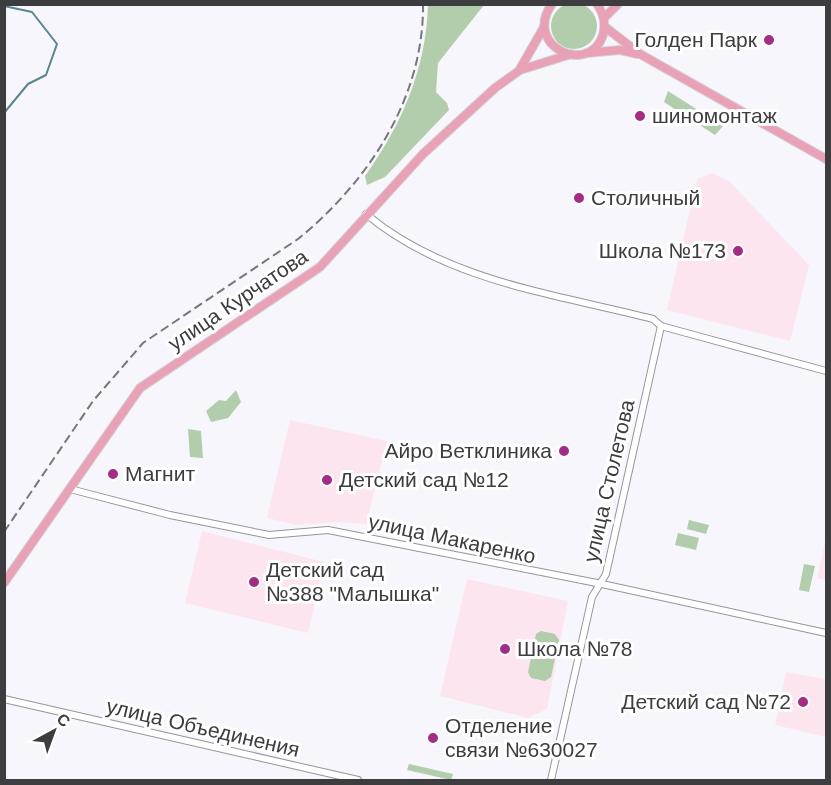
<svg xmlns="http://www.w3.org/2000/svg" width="831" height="785" viewBox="0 0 831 785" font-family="Helvetica,sans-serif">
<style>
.education{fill:#fde5f0}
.green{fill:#b2cdab}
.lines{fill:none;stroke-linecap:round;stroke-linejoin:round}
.stream{stroke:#5a858c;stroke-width:2}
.minor-casing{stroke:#95949a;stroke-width:8}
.major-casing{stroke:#d4d4d5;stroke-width:10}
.minor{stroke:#fff;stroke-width:6}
.major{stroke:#e9a1b7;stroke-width:8}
.rail{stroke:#777679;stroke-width:2;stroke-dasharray:9 4.5;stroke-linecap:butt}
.poi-dot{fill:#a22c86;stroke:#fff;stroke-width:2}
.labels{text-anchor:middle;stroke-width:6;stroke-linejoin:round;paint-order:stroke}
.poi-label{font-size:21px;fill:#3d3c3e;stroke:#fff;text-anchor:start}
.street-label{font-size:21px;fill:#3d3c3e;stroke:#fff}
</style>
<rect width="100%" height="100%" fill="#f7f6fc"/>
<g class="education">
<path d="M712,173L730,182L809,265L790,341L667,310L697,179Z"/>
<path d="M290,420L387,441L366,524L338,522L296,525L267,518Z"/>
<path d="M202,531L324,562L308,633L185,603Z"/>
<path d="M826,537V580L817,578Z"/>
<path d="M467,579L568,601L547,709L528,718L440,696Z"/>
<path d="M786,672L826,679V737L775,725Z"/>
</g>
<g class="green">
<circle cx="574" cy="26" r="23"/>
<path d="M428,5H484L438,63L436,92L447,103L449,110L385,177L367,185L365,176C402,124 426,69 428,5Z"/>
<path d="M668,91L723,126L715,135L664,102Z"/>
<path d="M236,390L241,402L228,418L211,422L206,411L219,400L226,401Z"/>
<path d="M188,429L201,431L203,458L190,457Z"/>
<path d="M689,520L709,525L706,534L687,529Z"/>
<path d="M678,533L699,538L696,550L675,545Z"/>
<path d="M804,564L815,566L809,592L799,590Z"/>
<path d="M541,631L555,634L559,640L551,677L545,681L531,678L528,672L536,634Z"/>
<path d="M409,764L453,774L451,780L407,770Z"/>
</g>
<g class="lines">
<path class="stream" d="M4,6L32,12L57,44L46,75L28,84L4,113"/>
<defs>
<g id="minor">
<path d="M366,214C446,281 555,294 653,319L661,326L826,371"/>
<path d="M70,489L170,515L269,535L328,530L602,584L826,633"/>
<path d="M4,699L358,780"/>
<path d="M551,780L592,597L606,574L661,326"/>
</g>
<g id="major">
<path d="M552,4C522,46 589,77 603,35C606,23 604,14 597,4"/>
<path d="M604,18L618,4"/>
<path d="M605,27L640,54L826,159"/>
<path d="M587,53L620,50L637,54"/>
<path d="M520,69L544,27"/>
<path d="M4,583L140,388L320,267L423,154L495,88L520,70L568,55"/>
</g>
</defs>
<use href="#minor" class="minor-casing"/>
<use href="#major" class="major-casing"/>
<use href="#minor" class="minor"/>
<use href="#major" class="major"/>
<path class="rail" d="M4,532L93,401L143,343L298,239C368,182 424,98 423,4"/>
</g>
<g class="poi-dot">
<circle cx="769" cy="40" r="6"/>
<circle cx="640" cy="116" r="6"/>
<circle cx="579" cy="198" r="6"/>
<circle cx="738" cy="251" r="6"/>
<circle cx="564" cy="451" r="6"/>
<circle cx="113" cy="474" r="6"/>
<circle cx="327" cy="480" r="6"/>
<circle cx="254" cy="582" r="6"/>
<circle cx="505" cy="649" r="6"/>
<circle cx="803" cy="702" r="6"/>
<circle cx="433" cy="738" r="6"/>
</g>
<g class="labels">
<g class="poi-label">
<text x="757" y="47" text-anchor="end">Голден Парк</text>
<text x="652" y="123">шиномонтаж</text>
<text x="591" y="205">Столичный</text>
<text x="726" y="258" text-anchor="end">Школа №173</text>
<text x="552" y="458" text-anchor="end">Айро Ветклиника</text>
<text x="125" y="481">Магнит</text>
<text x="339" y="487">Детский сад №12</text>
<text x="266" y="577">Детский сад<tspan x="266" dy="24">№388 "Малышка"</tspan></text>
<text x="517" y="656">Школа №78</text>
<text x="791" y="709" text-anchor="end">Детский сад №72</text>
<text x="445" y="733">Отделение<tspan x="445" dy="24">связи №630027</tspan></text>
</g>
<g class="street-label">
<text transform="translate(238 300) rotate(-34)" y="7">улица Курчатова</text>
<text transform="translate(609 481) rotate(-77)" y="7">улица Столетова</text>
<text transform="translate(452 539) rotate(12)" y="7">улица Макаренко</text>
<text transform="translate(203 728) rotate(13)" y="7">улица Объединения</text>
</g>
</g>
<rect width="831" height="785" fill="none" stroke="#3d3c3e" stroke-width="12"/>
<g transform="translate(54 731) rotate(41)" stroke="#ffffff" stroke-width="4.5" paint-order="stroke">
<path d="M0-4.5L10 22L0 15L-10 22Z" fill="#3d3c3e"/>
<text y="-9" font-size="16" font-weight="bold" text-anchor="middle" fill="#3d3c3e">С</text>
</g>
</svg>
